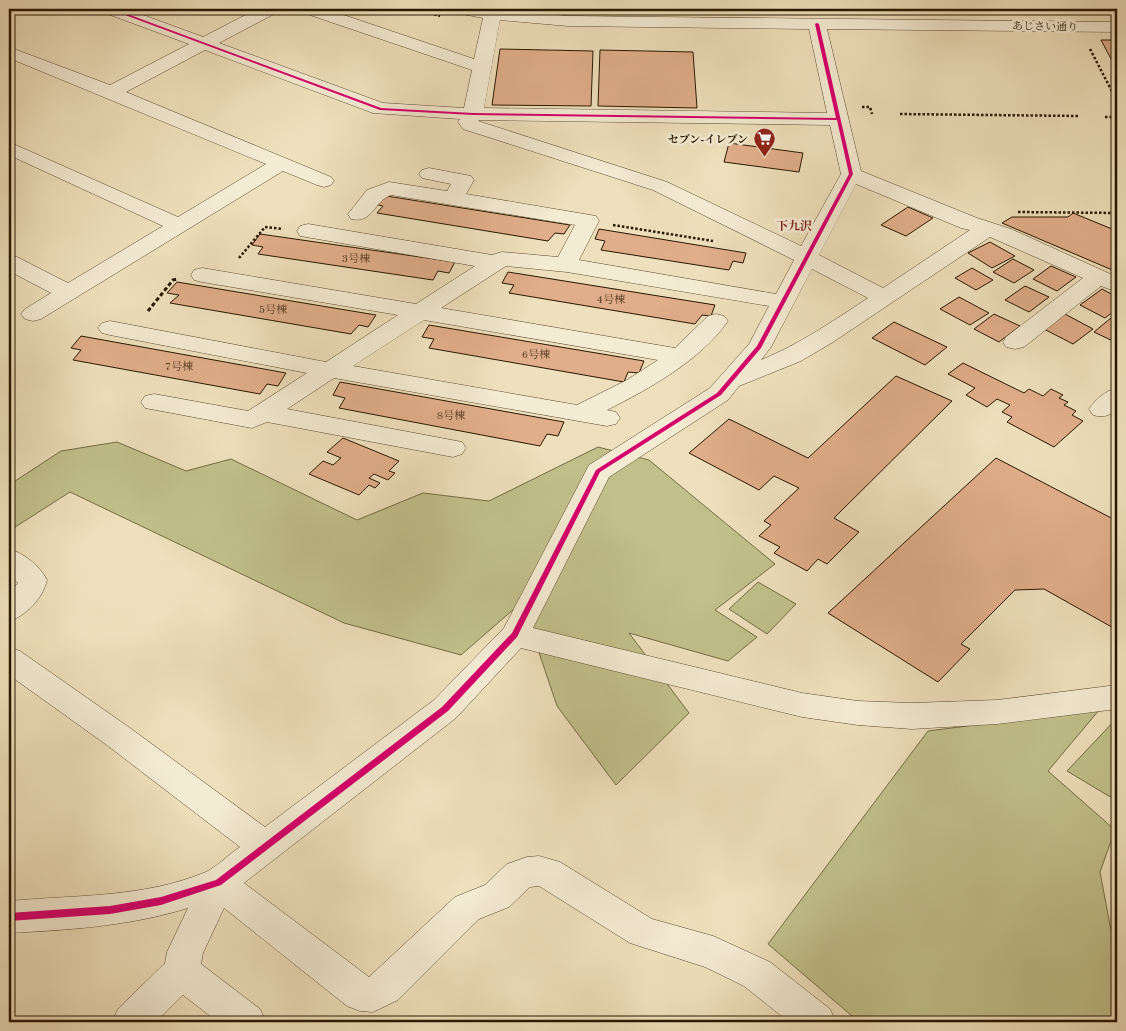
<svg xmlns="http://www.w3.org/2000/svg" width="1126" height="1031" viewBox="0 0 1126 1031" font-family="'Old Standard TT','Noto Serif JP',serif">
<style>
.green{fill:#c1c08b;stroke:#746c46}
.building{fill:#e0ae8a;stroke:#281701}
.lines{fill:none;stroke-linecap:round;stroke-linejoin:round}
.minor-casing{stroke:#5a4930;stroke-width:1}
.path-far1{stroke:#281701;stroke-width:2.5;stroke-dasharray:2.5 2;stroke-linecap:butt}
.path{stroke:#281701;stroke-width:3;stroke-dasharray:4 2.5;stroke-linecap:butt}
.minor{fill:#f4ebd3;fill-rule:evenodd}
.cycleway-casing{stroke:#f4ebd3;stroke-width:3}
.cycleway{fill:#d6006c;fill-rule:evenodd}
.labels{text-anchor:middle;stroke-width:5;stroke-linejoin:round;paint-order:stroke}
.far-street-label{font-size:11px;fill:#281701;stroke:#f4ebd3}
.far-poi-label{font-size:11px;font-weight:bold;fill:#281701;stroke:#f4ebd3;text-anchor:end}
.number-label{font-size:11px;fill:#563d23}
.far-neighbourhood-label{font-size:12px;font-weight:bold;fill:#7a1f14;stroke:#f4ebd3}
</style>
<rect width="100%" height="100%" fill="#eee0bc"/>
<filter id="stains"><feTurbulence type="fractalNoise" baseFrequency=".004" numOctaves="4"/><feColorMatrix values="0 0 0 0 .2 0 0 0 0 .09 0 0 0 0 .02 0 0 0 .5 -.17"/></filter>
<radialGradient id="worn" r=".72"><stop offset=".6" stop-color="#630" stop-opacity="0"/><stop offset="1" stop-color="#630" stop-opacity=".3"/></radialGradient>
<g class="green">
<path d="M117,442L186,471L231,459L357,520L423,493L489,501L598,447L649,460L775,564L715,610L757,637L728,661L629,633L689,713L616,785L557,706L522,602L461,655L344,623L70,492L9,531V485L61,451Z"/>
<path d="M758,582L796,604L767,634L729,609Z"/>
<path d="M1100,709L1048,771L1115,830L1100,872L1113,941L1117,952V1022H859L768,944L928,731Z"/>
<path d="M1117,718V801L1067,771Z"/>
</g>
<g class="building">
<path d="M1101,40H1117V70Z"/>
<path d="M500,49L593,51L591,106L492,105Z"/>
<path d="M600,50L693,52L697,108L598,106Z"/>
<path d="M729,143L803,153L799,172L724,162Z"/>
<path d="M380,195L570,225L564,234L555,233L548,241L377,213L383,206L374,204Z"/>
<path d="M908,207L933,218L906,236L881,225Z"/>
<path d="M1073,213L1117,231V272L1002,223L1012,217H1068Z"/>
<path d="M599,229L746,253L743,263L733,261L729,270L601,250L605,241L595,239Z"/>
<path d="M260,234L455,262L449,273L438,271L433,280L258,254L263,247L252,245Z"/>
<path d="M990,242L1015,256L992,268L968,253Z"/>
<path d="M1013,259L1034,270L1014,283L993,272Z"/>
<path d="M1051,266L1076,277L1057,291L1033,279Z"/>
<path d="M972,268L993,280L976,290L955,278Z"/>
<path d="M508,272L715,305L711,316L702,315L695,324L509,293L514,285L502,283Z"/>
<path d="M177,282L376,315L368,327L359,325L351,334L170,303L179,295L167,293Z"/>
<path d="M1025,286L1049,297L1029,312L1005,300Z"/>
<path d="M1102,289L1117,297V309L1105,318L1080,305Z"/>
<path d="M959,297L989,313L970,325L940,309Z"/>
<path d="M1117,313V343L1094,332Z"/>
<path d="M994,314L1020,326L999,342L974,329Z"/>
<path d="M1065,314L1093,329L1073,344L1044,329Z"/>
<path d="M894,322L947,347L925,365L872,338Z"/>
<path d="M429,325L644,361L639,373L628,372L624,382L429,348L434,339L422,337Z"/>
<path d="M81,336L286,373L278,386L267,384L260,394L73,360L81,350L71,348Z"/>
<path d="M963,363L1024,393L1029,389L1043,396L1051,389L1063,395L1059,398L1068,402L1064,405L1076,411L1072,415L1083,421L1054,447L1007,422L1012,417L1002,412L1010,405L997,399L987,407L966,395L975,388L948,374Z"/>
<path d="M896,376L952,401L834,518L859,532L827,564L818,559L807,571L774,553L780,547L759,536L771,525L764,521L799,488L774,476L759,490L689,453L729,419L808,458Z"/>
<path d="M340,382L564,422L558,436L547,434L540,446L339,408L345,398L333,395Z"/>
<path d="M343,438L399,461L389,471L395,473L388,480L374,474L369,478L380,483L375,488L369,485L359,495L309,474L323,461L333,465L341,458L327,452Z"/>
<path d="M996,458L1117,521V630L1044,589L1015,590L961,644L970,649L938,682L828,613Z"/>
</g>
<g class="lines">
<defs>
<g id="minor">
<path d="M102,9H127L203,37L257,9H279L276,13L219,43L383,103L464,108L472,70L304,13L301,9H326L474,59L483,18L457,13L454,9H492L568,16L1117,22V32L827,29L861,171L977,218L1011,229L1117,277V292L1101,286L1024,347L1015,349L1006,347L1003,342L1006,337L1083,278L990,237L833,342L801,361L739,386L728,400L609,477L533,628L802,693L858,701L912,703L997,700L1117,685V709L997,724L912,729L858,725L802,717L521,648L456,718L244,883L369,977L455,897L485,885L507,864L527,857L539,856L560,862L652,919L713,936L770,962L830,1009L836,1022H789L744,986L705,967L630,943L539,886L530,887L509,907L479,919L398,1000L373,1012L360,1011L347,1006L224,908L203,953L201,964L260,1009L266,1022H218L183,995L156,1022H112L118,1009L165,963L167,952L188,908C130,926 69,930 9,933V901C74,895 144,898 206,872C218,866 229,854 240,847L108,746L9,675V647L20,651L130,728L265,827L434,700L504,628L589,465L710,388L749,344L769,306L567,272L506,266L441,308L675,348L708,316L716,314L724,316L728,321C701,360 649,389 607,410L616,412L620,418L616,424L607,426L334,378L287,409L462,442L466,448L462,454L453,457L267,422L252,428L145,408L141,402L145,396L154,394L248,411L307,373L110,335L102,333L98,328L102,323L110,321L326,362L398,315L202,282L194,280L191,275L194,270L202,268L416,304L475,266L300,236L297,231L300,226L308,224L492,255L502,252L558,257L575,225L391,195C373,202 373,224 351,219L348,214L367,190L389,182L447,191L451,184L422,178L419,174L422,170L429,168L471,176L474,180L466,194L596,216L599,221L579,260L776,294L794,260L653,190L463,129L458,122L460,119L373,113L205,50L126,92L331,177L334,181L331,185L324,187L317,185L283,171L41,319L33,321L25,319L21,314L25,309L51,293L9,271V255L17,257L68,283L163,226L9,155V142L178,217L266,164L9,58V47L110,85L189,44L105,13ZM500,20L568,26L809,29L827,113L484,108ZM479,120L830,125L841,174L801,246L667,182L478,121ZM856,184L961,228L970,230L883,288L819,255ZM812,269L868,298C833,321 800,344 761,360L771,347ZM424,320L658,360L627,380L577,405L353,366Z"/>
<path d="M1117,388V409C1109,416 1103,418 1093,415L1089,409C1096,399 1105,391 1117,388Z"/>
<path d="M9,549C24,553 40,566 47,580C43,598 26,616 9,621V592L18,583L9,575Z"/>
</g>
</defs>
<use href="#minor" class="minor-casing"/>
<g class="path-far1">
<path d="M417,9L440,16"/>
<path d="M1090,49L1117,101"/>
<path d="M862,107H870L872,114"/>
<path d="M900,114L1079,116"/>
<path d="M1105,117H1117"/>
<path d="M1018,212L1117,213"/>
<path d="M613,225L713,241"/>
<path d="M239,258L265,227L283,229"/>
</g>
<path class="path" d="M148,311L173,280L177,279"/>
<use href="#minor" class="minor"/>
<defs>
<path id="cycleway" d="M109,9H114L381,108L473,113L836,118L815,24L817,23L819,24L853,174L761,348L721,395L600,472L517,637L448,711L221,885L161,905L110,914L9,921V913L110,906L161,897L216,880L442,707L512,633L596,470L717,393L757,346L849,174L837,120L473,115L380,110Z"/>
</defs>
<use href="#cycleway" class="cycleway-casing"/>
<use href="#cycleway" class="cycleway"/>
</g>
<defs>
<symbol id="supermarket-pin" viewBox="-11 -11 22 30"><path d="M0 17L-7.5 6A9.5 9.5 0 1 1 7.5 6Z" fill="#8f2418" stroke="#f4ebd3"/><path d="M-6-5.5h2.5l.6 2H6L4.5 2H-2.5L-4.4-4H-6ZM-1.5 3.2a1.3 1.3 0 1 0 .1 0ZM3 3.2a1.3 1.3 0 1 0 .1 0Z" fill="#fff"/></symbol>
</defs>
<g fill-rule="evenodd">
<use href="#supermarket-pin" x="752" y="126" width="25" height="34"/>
</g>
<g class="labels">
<g class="far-street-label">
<text transform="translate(1045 26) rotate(1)" y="4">あじさい通り</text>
</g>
<g class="far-poi-label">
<text x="748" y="143">セブン-イレブン</text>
</g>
<g class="number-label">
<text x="356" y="262">3号棟</text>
<text x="611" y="303">4号棟</text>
<text x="273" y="313">5号棟</text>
<text x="536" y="358">6号棟</text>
<text x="179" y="370">7号棟</text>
<text x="451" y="419">8号棟</text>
</g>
<g class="far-neighbourhood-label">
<text x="794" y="230">下九沢</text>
</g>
</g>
<rect width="1126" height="1031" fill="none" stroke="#eee0bc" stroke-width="30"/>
<rect x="10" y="10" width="1106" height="1011" fill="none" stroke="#281701" stroke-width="2.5"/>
<rect x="15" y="15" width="1096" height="1001" fill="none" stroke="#281701"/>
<rect width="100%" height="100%" filter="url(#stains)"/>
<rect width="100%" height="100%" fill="url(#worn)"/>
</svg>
